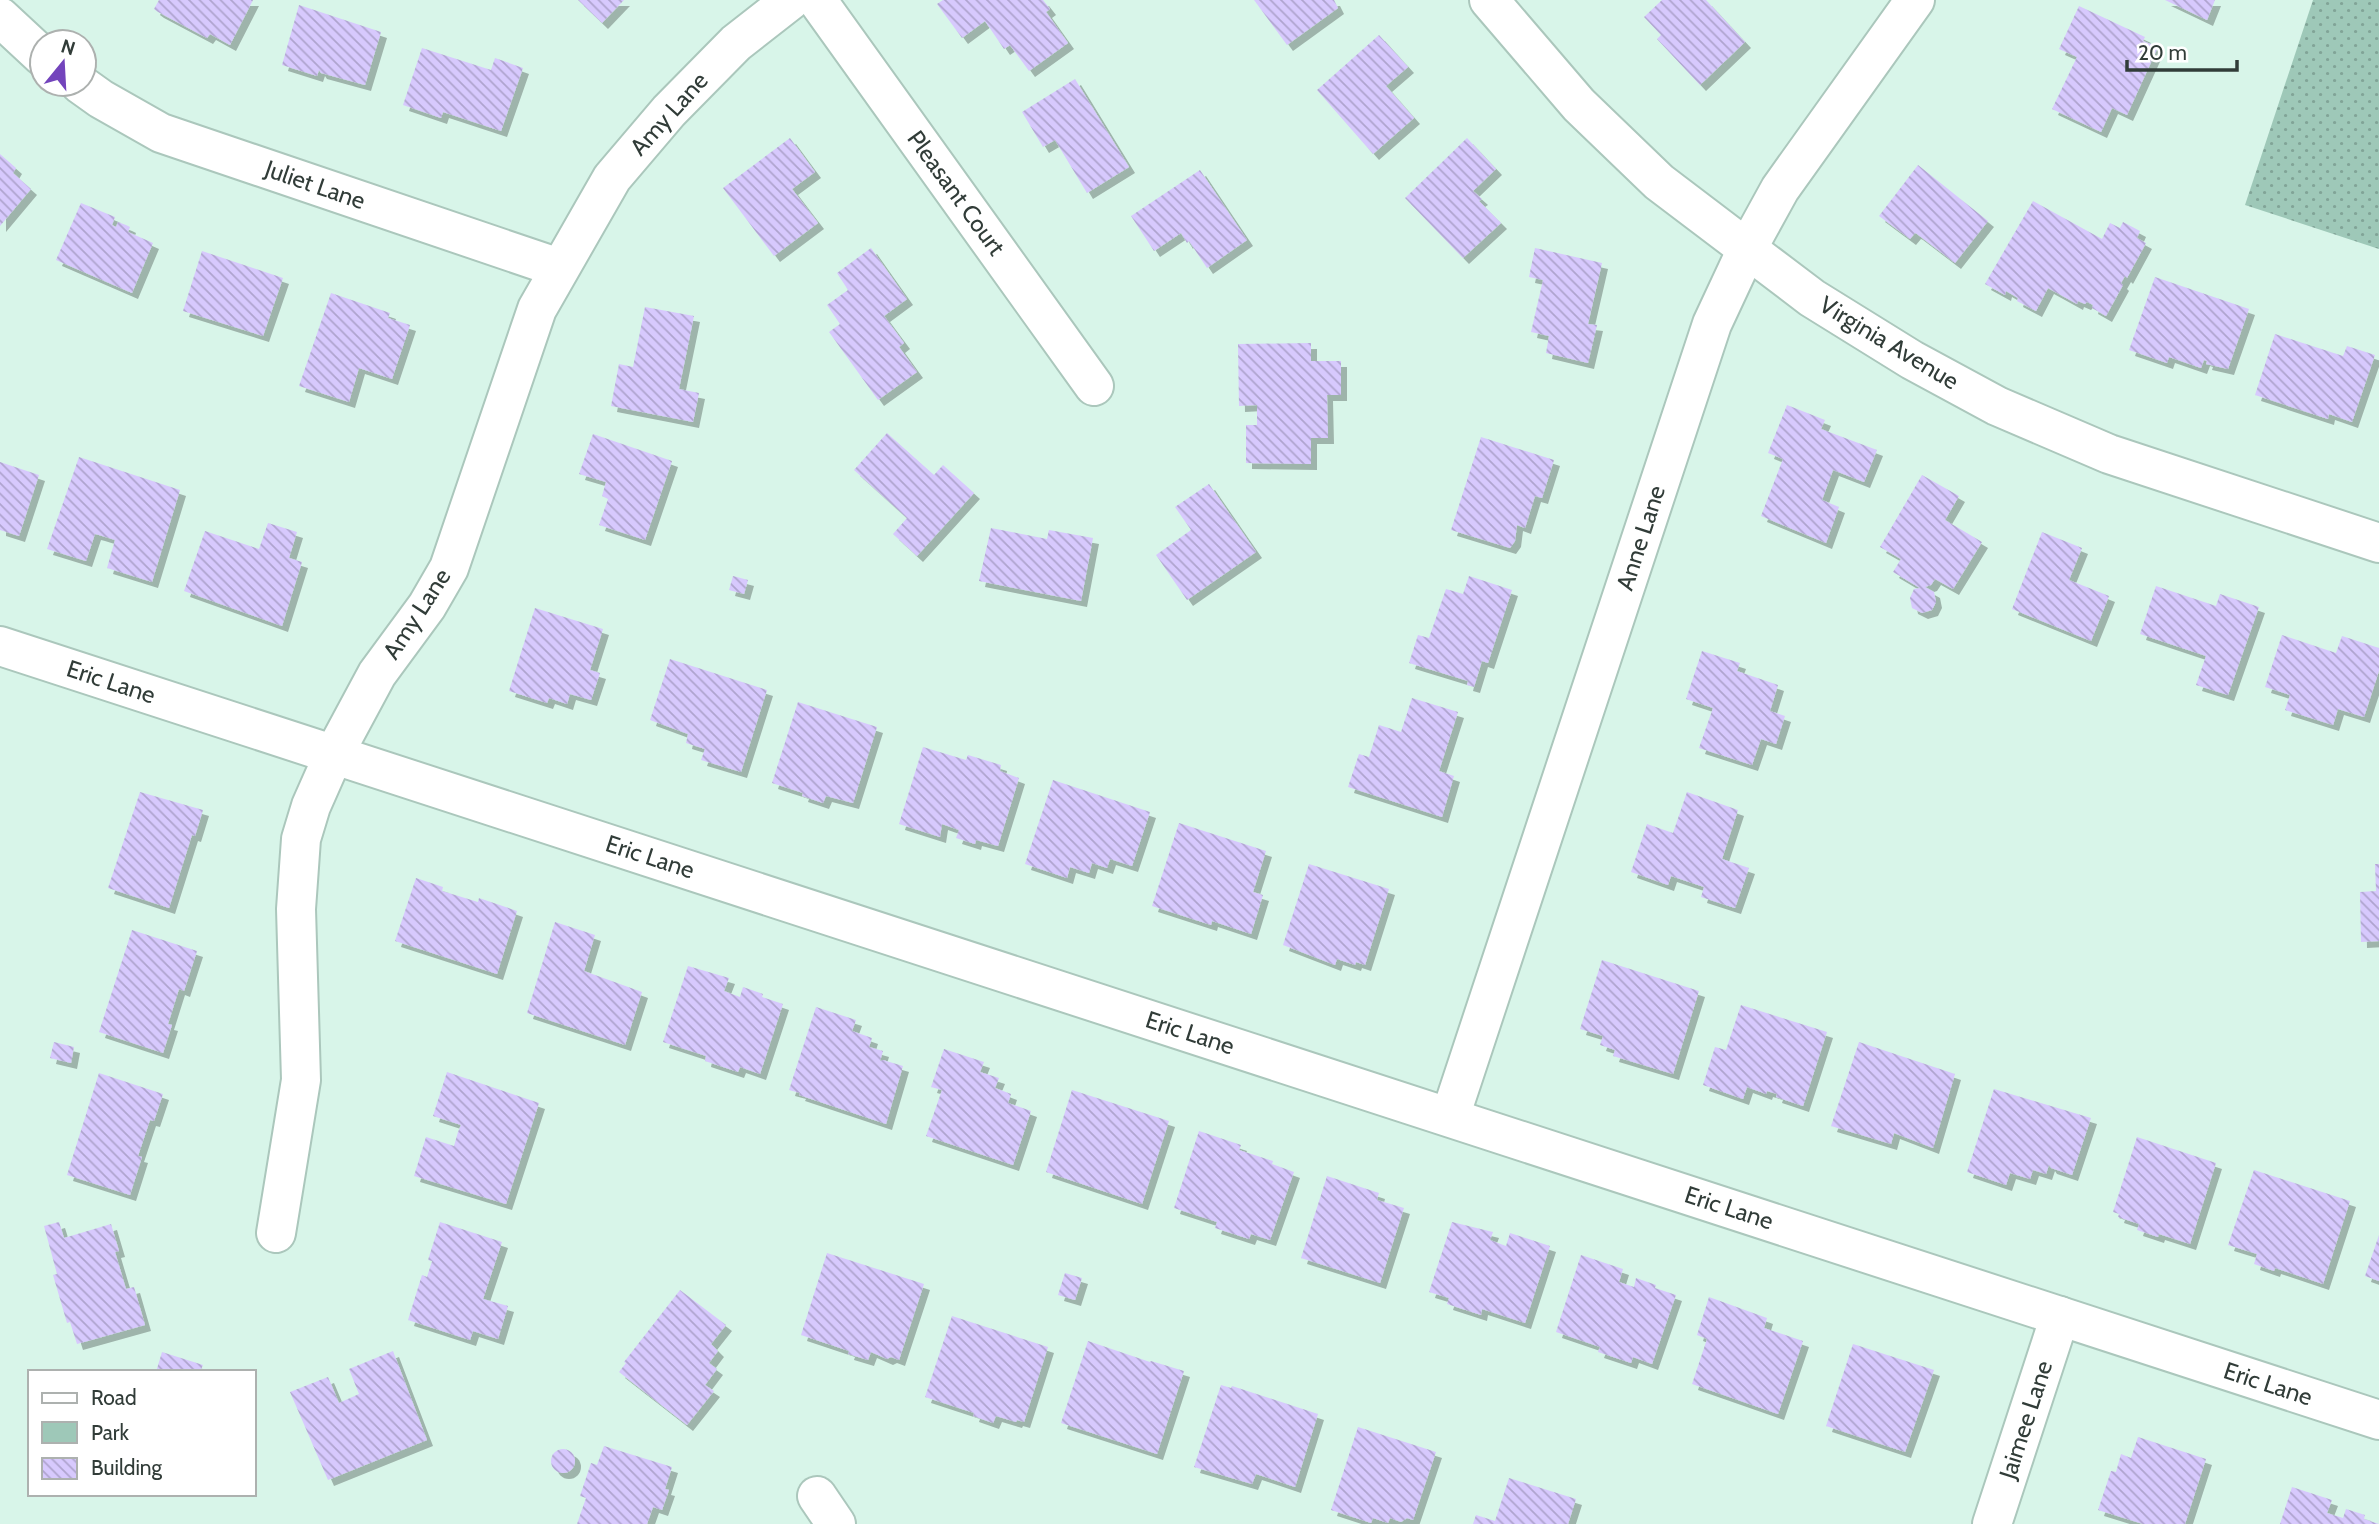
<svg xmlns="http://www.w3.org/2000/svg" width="2379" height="1524" viewBox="0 0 2379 1524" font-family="Cabin,sans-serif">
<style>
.green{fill:url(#green-dots)}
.building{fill:url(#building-back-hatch);filter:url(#shadow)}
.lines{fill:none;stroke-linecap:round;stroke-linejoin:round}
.minor-casing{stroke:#abc7bc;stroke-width:42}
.minor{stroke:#fff;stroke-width:38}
.labels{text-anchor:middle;stroke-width:5;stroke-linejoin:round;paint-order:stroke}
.street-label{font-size:24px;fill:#313c38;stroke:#fff}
</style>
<defs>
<pattern id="green-dots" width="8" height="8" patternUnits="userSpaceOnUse" patternTransform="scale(1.75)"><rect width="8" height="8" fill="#9ec8b8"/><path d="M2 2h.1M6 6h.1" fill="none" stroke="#81a497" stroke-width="1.8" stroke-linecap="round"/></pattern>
<pattern id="building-back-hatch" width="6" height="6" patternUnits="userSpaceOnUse" patternTransform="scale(1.75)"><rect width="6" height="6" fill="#d7c9fd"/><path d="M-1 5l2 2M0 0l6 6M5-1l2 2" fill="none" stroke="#afa4ce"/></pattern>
<filter id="shadow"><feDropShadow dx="6" dy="6" stdDeviation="0" flood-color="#0004"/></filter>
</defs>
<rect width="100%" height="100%" fill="#d8f5e9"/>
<path class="green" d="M2313,0H2379V249L2245,205Z"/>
<g class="building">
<path d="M159,0H253L230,45L210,34L207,38L158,12L154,9Z"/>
<path d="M578,0H624L602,23Z"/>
<path d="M943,0H1043L1050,9L1046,12L1068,43L1029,71L1010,45L1004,49L985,21L962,38L937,4Z"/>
<path d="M1254,0H1334L1338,8L1287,45Z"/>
<path d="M1662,0H1706L1745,42L1700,85L1657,39L1661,35L1644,17Z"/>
<path d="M2165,0H2215L2207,20Z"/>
<path d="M299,5L381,32L365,85L321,73L319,70L317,76L282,65Z"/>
<path d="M2079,6L2145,37L2143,41L2158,47L2127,115L2112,108L2101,132L2052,109L2077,57L2059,49Z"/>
<path d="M1379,35L1408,67L1386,86L1414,118L1373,154L1317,90Z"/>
<path d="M422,48L491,70L495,58L523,68L501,131L443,112L441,118L403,105Z"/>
<path d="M1075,79L1129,167L1087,193L1055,140L1043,147L1022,112Z"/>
<path d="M790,138L815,172L792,189L818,223L774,256L723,188Z"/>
<path d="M1467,138L1496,169L1473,191L1482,199L1479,201L1501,223L1463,258L1405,198Z"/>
<path d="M0,154L16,168L13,173L31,189L0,226Z"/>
<path d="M1918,165L1988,221L1955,263L1917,234L1915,233L1910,239L1879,216Z"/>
<path d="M1200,170L1247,240L1207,268L1189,241L1187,243L1181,233L1154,251L1131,216Z"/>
<path d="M2033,201L2102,239L2110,223L2120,228L2123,222L2140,231L2137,238L2146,243L2127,278L2125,276L2121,283L2123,285L2106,316L2092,308L2093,305L2087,302L2085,304L2078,301L2077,304L2048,288L2036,311L2017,301L2018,298L2006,291L2005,295L1985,284Z"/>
<path d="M81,203L115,217L112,225L116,227L118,222L126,225L130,227L128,232L153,243L132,293L56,260Z"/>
<path d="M871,248L907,299L884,316L904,343L899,347L917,372L878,400L829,332L840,324L827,305L848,290L837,273Z"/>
<path d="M1535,248L1602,263L1588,324L1597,325L1588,363L1546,353L1549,336L1531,332L1543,280L1529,277Z"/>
<path d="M202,251L283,278L263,336L183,311Z"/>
<path d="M2155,277L2249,309L2228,369L2206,364L2207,361L2204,360L2201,368L2169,357L2167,363L2129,350Z"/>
<path d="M331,293L390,313L388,318L410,325L392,379L359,368L349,402L299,386Z"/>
<path d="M645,307L694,316L679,389L699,393L693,422L611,406L619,364L633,367Z"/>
<path d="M2275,334L2343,356L2347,346L2375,355L2352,422L2329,414L2328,419L2255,395Z"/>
<path d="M1311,343V361H1341V395H1327L1328,438H1311V464L1246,463V425H1257V405L1239,406L1238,344Z"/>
<path d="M1787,405L1825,420L1821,429L1877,450L1864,482L1833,470L1822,500L1839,507L1826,543L1761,516L1783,459L1768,453Z"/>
<path d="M887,433L934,475L943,465L974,493L917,556L893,534L907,518L854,470Z"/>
<path d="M593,434L672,461L645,540L599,525L608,499L602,496L606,482L579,474Z"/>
<path d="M1481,437L1554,460L1542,498L1535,496L1525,528L1517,525L1515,541L1510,548L1451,530Z"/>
<path d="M79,457L180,490L152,582L107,568L115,540L99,535L95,534L86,561L47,549Z"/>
<path d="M0,462L39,475L19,536L0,530Z"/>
<path d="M1922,475L1959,496L1945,520L1982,542L1953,589L1935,579L1931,585L1925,587L1934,592L1936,602L1932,610L1922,613L1912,608L1910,598L1914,589L1920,588L1893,572L1901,559L1880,547Z"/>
<path d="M1209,484L1256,552L1187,600L1156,555L1191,530L1175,507Z"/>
<path d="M268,523L297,532L289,558L302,562L282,626L184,591L205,531L259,549Z"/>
<path d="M991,528L1047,539L1049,530L1093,538L1081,601L979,581Z"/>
<path d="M2042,532L2082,548L2069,580L2109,596L2091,641L2012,609Z"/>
<path d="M733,576L748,580L744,594L729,590Z"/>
<path d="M1469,576L1512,590L1488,663L1482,661L1474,687L1467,685L1468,681L1409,663L1418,635L1429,638L1446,589L1463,594Z"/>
<path d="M2156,586L2216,606L2220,594L2259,607L2228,695L2196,685L2206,656L2140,634Z"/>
<path d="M535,608L603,629L590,670L600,673L591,700L570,694L567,704L549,698L547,703L509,691Z"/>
<path d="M2282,635L2336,653L2342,636L2379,648V671L2364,717L2338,709L2333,725L2285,710L2290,695L2265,687Z"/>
<path d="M1702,651L1740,663L1737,671L1778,685L1770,711L1785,716L1776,744L1761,739L1752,765L1699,748L1713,708L1686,699Z"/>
<path d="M670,659L767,690L741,772L701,760L705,749L686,743L688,734L650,720Z"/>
<path d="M1412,698L1458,712L1439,771L1454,776L1442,817L1348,787L1359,754L1369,757L1379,725L1401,732Z"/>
<path d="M798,702L877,727L853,803L826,796L823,803L802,796L803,793L772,783Z"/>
<path d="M923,747L966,760L968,755L1001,765L1000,771L1019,778L998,846L976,840L975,844L956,838L959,830L942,824L940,837L899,824Z"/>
<path d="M1053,780L1150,812L1132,866L1110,859L1107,868L1092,863L1089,873L1070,867L1067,878L1025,864Z"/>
<path d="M140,792L203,810L195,836L192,835L169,908L108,888Z"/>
<path d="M1687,792L1738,810L1722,859L1749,868L1735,908L1701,897L1704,887L1671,876L1668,885L1631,872L1647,824L1673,833Z"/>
<path d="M1179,823L1266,851L1253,892L1263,895L1251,934L1212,921L1211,925L1152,906Z"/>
<path d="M1309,864L1389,889L1365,965L1356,962L1355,965L1337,959L1335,965L1283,945Z"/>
<path d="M2375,864H2379V941L2361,942L2360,892L2376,891Z"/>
<path d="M416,878L443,887L442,891L478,902L479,898L517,911L497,974L395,941Z"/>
<path d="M555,922L595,935L584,971L642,992L625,1045L527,1013Z"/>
<path d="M132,930L197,951L184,991L179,989L168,1024L172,1025L163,1053L99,1032Z"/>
<path d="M1602,960L1699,991L1673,1074L1613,1056L1615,1050L1600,1045L1603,1036L1580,1029Z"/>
<path d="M688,966L729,978L724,991L740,997L743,987L763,994L762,997L783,1004L760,1074L740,1067L738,1072L705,1061L706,1056L663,1042Z"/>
<path d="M1741,1005L1827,1032L1803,1106L1776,1097L1777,1094L1767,1091L1766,1094L1747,1087L1743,1099L1703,1085L1715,1047L1726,1050Z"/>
<path d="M816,1007L856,1020L852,1031L872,1038L869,1047L883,1051L880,1061L883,1060L903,1066L886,1124L799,1095L800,1093L789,1090Z"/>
<path d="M54,1042L74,1047L71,1063L50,1058Z"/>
<path d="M1859,1042L1955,1074L1933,1148L1894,1133L1891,1144L1831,1126Z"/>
<path d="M944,1049L984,1062L980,1072L999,1078L995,1088L1011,1094L1008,1103L1031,1111L1013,1165L926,1136L942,1090L931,1087Z"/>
<path d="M447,1072L539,1103L506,1204L414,1176L426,1137L454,1146L458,1132L461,1125L433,1116Z"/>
<path d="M99,1073L163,1094L154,1121L150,1120L138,1156L142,1157L130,1195L67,1175Z"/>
<path d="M1994,1089L2091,1118L2072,1175L2051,1168L2049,1165L2046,1174L2033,1170L2030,1179L2010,1173L2006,1185L1967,1172Z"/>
<path d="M1072,1090L1169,1121L1142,1204L1046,1172Z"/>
<path d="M1199,1131L1241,1145L1239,1150L1273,1161L1272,1164L1294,1172L1270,1240L1251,1234L1249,1239L1215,1228L1217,1222L1174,1208Z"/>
<path d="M2137,1137L2216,1163L2190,1244L2159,1234L2158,1237L2137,1230L2139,1224L2118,1217L2119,1214L2113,1212Z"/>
<path d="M2254,1170L2350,1201L2323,1284L2275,1268L2274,1271L2254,1264L2257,1254L2228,1245Z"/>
<path d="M1327,1176L1379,1193L1377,1200L1404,1208L1380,1283L1301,1258Z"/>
<path d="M59,1222L64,1238L111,1224L119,1251L115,1252L126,1289L134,1287L145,1325L77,1344L70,1322L67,1323L53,1275L57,1274L44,1226Z"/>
<path d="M440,1222L502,1242L483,1299L508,1306L498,1339L473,1331L470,1340L408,1320L422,1275L427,1277L432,1261L428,1260Z"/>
<path d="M1452,1222L1493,1232L1490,1240L1506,1246L1510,1233L1550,1246L1525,1323L1482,1309L1481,1315L1447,1304L1449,1298L1429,1292Z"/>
<path d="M2379,1235V1281L2365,1276Z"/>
<path d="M827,1253L924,1284L899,1360L891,1357L887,1359L871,1352L868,1360L848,1354L849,1351L801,1335Z"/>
<path d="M1581,1255L1623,1269L1619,1282L1634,1287L1636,1278L1656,1285L1655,1288L1676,1295L1652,1364L1633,1357L1631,1363L1598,1352L1600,1347L1556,1332Z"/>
<path d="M1065,1273L1082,1278L1075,1300L1058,1295Z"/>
<path d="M680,1290L726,1325L711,1344L718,1351L709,1363L717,1369L705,1385L714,1391L687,1425L619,1372L626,1363L624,1362Z"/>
<path d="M1709,1297L1767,1318L1764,1328L1803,1341L1778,1414L1692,1384L1707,1339L1697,1335Z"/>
<path d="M952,1316L1048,1347L1024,1422L1017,1420L1016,1422L996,1416L993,1423L973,1416L974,1413L925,1397Z"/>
<path d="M1088,1341L1150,1362L1151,1361L1184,1371L1157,1454L1061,1423Z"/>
<path d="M1853,1344L1934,1370L1905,1452L1826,1426Z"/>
<path d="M393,1351L427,1440L328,1480L290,1392L328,1377L339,1403L359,1394L349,1369Z"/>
<path d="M162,1352L203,1365L200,1372H156Z"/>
<path d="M1221,1385L1231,1388L1232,1386L1318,1414L1295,1487L1256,1474L1252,1484L1194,1467Z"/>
<path d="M1358,1427L1436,1452L1413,1520L1407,1518L1401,1522L1390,1518L1388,1523L1373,1518L1371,1523L1331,1510Z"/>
<path d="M2138,1437L2206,1459L2185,1524H2143L2098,1510L2111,1471L2116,1472L2121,1454L2131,1458Z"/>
<path d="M604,1446L672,1467L665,1489L669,1490L662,1510L653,1507L647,1524H577L586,1498L580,1496L591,1463L597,1465Z"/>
<circle cx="563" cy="1461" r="12"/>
<path d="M1509,1478L1576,1499L1568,1524H1473L1476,1515L1495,1521Z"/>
<path d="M2292,1487L2332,1500L2327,1513L2343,1518L2346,1509L2365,1515L2364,1519L2379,1524H2280Z"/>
</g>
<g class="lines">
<defs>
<g id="minor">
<path d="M817,0L1094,386"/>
<path d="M1489,0L1579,105L1659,182L1812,298L1912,360L1997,406L2109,454L2379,543"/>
<path d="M0,17L42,56"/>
<path d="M80,84L101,99L161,133L559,268"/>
<path d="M0,646L2379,1420"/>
<path d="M1450,1117L1712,324L1747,249L1780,189L1915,0"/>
<path d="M276,1233L301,1080L296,909L301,839L311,806L334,754L377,674L427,606L449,568L537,309L612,178L669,111L736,43L791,0"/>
<path d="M817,1496L836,1524"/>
<path d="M1992,1524L2060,1316"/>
</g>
</defs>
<use href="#minor" class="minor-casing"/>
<use href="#minor" class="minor"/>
</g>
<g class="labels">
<g class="street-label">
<text transform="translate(669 114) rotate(-48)" y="8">Amy Lane</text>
<text transform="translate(315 185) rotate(19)" y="8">Juliet Lane</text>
<text transform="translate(956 193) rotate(54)" y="8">Pleasant Court</text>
<text transform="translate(1889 343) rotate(31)" y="8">Virginia Avenue</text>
<text transform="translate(1641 538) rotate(-72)" y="8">Anne Lane</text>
<text transform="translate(417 614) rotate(-57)" y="8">Amy Lane</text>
<text transform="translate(111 682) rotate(18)" y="8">Eric Lane</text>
<text transform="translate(650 857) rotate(18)" y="8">Eric Lane</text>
<text transform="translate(1190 1033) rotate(18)" y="8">Eric Lane</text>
<text transform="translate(1729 1208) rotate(18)" y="8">Eric Lane</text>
<text transform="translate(2268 1384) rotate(18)" y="8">Eric Lane</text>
<text transform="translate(2026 1420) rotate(-72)" y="8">Jaimee Lane</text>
</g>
</g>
<rect x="28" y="1370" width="228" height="126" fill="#ffffff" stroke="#adb1af" stroke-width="2"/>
<rect x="42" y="1393" width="35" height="10" fill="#ffffff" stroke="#adb1af" stroke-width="2"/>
<text x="91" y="1405" font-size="21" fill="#313c38">Road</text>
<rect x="42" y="1422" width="35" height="21" fill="#9ec8b8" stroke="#adb1af" stroke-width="2"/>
<text x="91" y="1440" font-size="21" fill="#313c38">Park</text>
<rect x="42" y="1458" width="35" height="21" fill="url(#building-back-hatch)" stroke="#adb1af" stroke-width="2"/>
<text x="91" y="1475" font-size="21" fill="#313c38">Building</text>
<g transform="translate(63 63) rotate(18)"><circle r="33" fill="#ffffff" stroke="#adb1af" stroke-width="2"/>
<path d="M0-5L12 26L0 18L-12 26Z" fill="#7344bc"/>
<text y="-10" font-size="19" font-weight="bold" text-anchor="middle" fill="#313c38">N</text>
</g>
<path d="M2127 60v10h110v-10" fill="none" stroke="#313c38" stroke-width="3.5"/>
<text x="2138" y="60" font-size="21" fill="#313c38" stroke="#ffffff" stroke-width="5" paint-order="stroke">20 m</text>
</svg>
